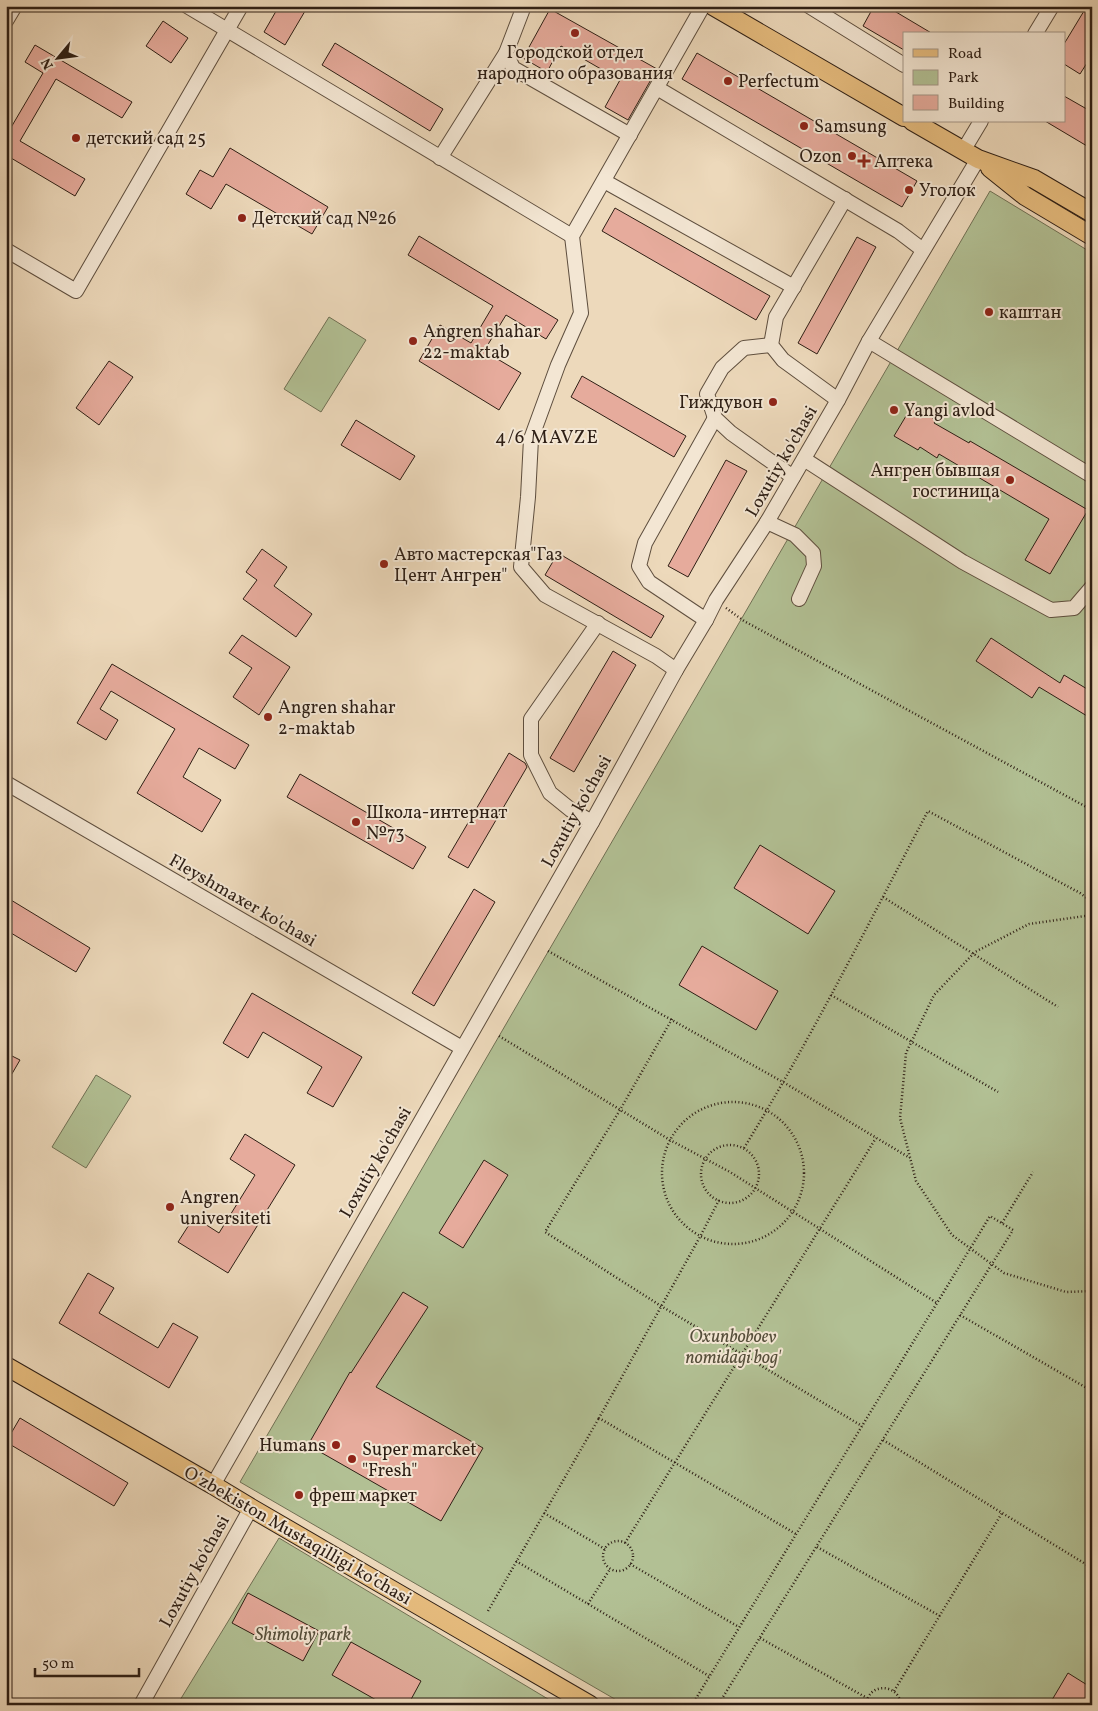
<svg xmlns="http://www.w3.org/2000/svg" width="1098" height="1711" viewBox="0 0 1098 1711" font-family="Vollkorn,serif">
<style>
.green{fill:#b2c094;stroke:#707054}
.building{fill:#e6ab9c;stroke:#2e1f15}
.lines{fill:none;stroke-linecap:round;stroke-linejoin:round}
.minor-casing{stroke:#5e4e3e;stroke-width:16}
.major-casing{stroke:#2e1f15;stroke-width:20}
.path{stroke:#2e1f15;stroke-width:2.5;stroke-dasharray:1 2.5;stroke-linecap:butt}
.minor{stroke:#f3e6d3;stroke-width:14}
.major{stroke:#e6bc7e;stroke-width:18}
.poi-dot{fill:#8f2418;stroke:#f3e6d3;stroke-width:2}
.labels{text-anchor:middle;stroke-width:4;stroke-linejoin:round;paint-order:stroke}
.poi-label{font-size:18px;fill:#2e1f15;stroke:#f3e6d3;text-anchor:start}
.street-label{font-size:18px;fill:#2e1f15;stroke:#f3e6d3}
.park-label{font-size:18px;font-style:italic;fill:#564f3b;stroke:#f3e6d3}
.neighbourhood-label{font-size:19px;letter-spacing:1px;fill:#2e1f15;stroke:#f3e6d3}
</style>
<rect width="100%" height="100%" fill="#edd9bb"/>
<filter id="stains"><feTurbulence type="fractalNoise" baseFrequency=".004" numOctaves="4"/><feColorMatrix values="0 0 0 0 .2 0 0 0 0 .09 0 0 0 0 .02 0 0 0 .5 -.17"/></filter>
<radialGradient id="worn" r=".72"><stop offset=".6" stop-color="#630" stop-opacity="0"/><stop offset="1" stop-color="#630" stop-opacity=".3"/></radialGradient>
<g class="green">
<polygon points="990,191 1092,253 1092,1705 625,1705 240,1482"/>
<polygon points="329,317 366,340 321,412 284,389"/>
<polygon points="96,1075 131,1096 86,1168 52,1147"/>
<polygon points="279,1538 558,1705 177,1705"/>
</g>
<g class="building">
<polygon points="279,6 308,6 285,45 264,32"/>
<polygon points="874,6 886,6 933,34 904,34 904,50 863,26"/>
<polygon points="1087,6 1092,6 1092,55 1080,74 1064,64 1064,44"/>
<polygon points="550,9 657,69 628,120 605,107 620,80 561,46 547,72 523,58"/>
<polygon points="163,21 188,38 171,63 146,46"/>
<polygon points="335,43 443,109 430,131 322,65"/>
<polygon points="35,45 132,102 122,118 56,79 20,141 85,179 75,196 6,155 6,136 43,73 25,62"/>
<polygon points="697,53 917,181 902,207 682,79"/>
<polygon points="1064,96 1092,112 1092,149 1045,121 1064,121"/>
<polygon points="230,148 328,207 312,234 226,184 211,209 186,194 200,170 213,177"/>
<polygon points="615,208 770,296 756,320 602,231"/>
<polygon points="419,236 558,320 546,339 506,315 484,351 521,373 499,410 419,361 440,325 471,343 493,306 408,255"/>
<polygon points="857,237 876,247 817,354 798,343"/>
<polygon points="109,361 133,377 99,425 76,408"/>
<polygon points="582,376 686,436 674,457 571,397"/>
<polygon points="912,406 936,420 934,423 969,443 970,441 1088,510 1050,574 1025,560 1049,519 939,454 937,458 920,447 918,450 894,436"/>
<polygon points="356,420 415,456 400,480 341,445"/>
<polygon points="726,460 747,471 688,577 668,566"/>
<polygon points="262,549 287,567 274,586 312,614 296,637 243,599 257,580 246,572"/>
<polygon points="558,553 664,616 651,638 545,575"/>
<polygon points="242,635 290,667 259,715 233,697 252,668 229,653"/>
<polygon points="991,638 1060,683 1064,675 1092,692 1092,719 1039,687 1032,698 976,661"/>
<polygon points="613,651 636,665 574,772 550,758"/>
<polygon points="112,664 249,745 235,769 199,748 183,777 221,800 202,832 137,793 175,729 111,691 100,709 118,720 106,740 77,723"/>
<polygon points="509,753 525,763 527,767 468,868 448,857"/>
<polygon points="300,774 426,847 413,869 287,797"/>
<polygon points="760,845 835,891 808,934 734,888"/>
<polygon points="474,889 495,902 434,1006 412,993"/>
<polygon points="6,897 90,948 76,972 6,930"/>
<polygon points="702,946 778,991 756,1030 679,985"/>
<polygon points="252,993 362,1057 333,1107 307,1093 322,1067 263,1032 248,1058 223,1043"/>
<polygon points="6,1053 20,1060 6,1084"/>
<polygon points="245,1134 295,1165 228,1273 178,1242 194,1217 219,1233 255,1175 230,1159"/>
<polygon points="484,1160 508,1175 463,1248 439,1233"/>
<polygon points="88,1273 114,1288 99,1313 158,1348 173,1323 198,1337 169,1388 59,1323"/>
<polygon points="403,1292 428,1307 376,1387 483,1448 441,1521 308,1445 350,1372 351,1373"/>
<polygon points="20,1418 128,1483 114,1506 6,1442"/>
<polygon points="248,1593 319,1631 303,1661 232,1623"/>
<polygon points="351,1642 421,1681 408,1705 385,1705 332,1675"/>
<polygon points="1068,1673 1092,1688 1092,1705 1049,1705"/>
</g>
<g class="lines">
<defs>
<g id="minor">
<polyline points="187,6 572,236"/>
<polyline points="524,6 506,53 513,68 630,135"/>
<polyline points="809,6 904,65"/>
<polyline points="6,21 15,6"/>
<polyline points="1035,34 1052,6"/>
<polyline points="657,88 898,231 923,250"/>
<polyline points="963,151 981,121"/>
<polyline points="440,158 506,53"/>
<polyline points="604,181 794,287"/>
<polyline points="6,250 76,291 241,6"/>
<polyline points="869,341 1092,476"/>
<polyline points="771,345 744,348 722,368 707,394 715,418 731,433 793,477"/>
<polyline points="838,400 783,360 771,345 776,317 845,199"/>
<polyline points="804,459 963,562 1051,610 1074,608 1092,587"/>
<polyline points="767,522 795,535 813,553 814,566 799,599"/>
<polyline points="706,620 649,582 639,566 645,543 715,418"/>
<polyline points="676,670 656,656 545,595 521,567 528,497 531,439 558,365 581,313 572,236 703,6"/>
<polyline points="6,783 462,1048"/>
<polyline points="592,822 571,810 550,793 531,755 531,719 598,623"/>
<polyline points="213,1485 592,822 676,670 706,620 716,600 767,522 838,400 869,341 978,159"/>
<polyline points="141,1705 251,1508"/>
</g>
<g id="major">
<polyline points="713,6 904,117"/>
<polyline points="912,121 978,159 1034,179 1092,213"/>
<polyline points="990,168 1025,196 1092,236"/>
<polyline points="6,1366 213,1485 251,1508 590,1705"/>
</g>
</defs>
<use href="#minor" class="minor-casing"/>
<use href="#major" class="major-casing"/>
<g class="path">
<polyline points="726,608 744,621 1092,810"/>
<polyline points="883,897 1058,1007"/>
<polyline points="1092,915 1029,924 975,952 934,995 906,1053 900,1118 916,1181 952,1235 1004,1273 1066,1292 1092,1291"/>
<polyline points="548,951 783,1082 910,1158"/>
<polyline points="831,995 998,1092"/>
<polyline points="672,1019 620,1110 545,1232 661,1306 862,1426"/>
<polyline points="499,1036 670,1140 730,1172 937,1303"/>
<circle cx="733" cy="1173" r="71"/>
<circle cx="730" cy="1174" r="29"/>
<path d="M744,1148C811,1039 868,924 928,811L1080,893L1092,902"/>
<polyline points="719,1200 701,1235 599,1418 796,1534"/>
<polyline points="1002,1223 1033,1172"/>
<polyline points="960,1315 1092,1391"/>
<polyline points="883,1440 1092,1568"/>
<polyline points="544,1513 605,1549"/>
<circle cx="618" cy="1556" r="15"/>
<polyline points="625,1543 876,1138"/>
<polyline points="817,1547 940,1616"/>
<polyline points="516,1561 709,1676"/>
<polyline points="630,1564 739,1627"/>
<polyline points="588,1604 610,1569"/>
<polyline points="488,1611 599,1418"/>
<polyline points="760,1638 867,1698"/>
<polyline points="894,1691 1002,1513"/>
<polyline points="692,1705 990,1216 1013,1230 718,1705"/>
<path d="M866,1705C868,1682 899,1683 901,1705"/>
</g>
<use href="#minor" class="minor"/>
<use href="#major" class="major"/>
</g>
<g class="poi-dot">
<circle cx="575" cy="33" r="5"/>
<circle cx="728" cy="81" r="5"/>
<circle cx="804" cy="126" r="5"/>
<circle cx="76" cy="138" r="5"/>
<circle cx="852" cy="156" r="5"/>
<path d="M861.5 153.5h5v5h5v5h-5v5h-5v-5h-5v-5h5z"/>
<circle cx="909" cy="190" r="5"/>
<circle cx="242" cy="218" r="5"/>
<circle cx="989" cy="312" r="5"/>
<circle cx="413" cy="341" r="5"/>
<circle cx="773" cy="402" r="5"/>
<circle cx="894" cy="410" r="5"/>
<circle cx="1010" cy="480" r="5"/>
<circle cx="384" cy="564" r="5"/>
<circle cx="268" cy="717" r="5"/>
<circle cx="356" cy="822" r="5"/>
<circle cx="170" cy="1207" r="5"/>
<circle cx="336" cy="1445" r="5"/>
<circle cx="352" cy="1459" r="5"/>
<circle cx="299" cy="1495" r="5"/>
</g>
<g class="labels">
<g class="poi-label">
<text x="575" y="58" text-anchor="middle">Городской отдел<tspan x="575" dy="21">народного образования</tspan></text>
<text x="738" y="87">Perfectum</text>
<text x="814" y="132">Samsung</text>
<text x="86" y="144">детский сад 25</text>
<text x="842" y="162" text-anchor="end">Ozon</text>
<text x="874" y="167">Аптека</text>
<text x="919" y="196">Уголок</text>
<text x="252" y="224">Детский сад №26</text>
<text x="999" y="318">каштан</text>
<text x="423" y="337">Angren shahar<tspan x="423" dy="21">22-maktab</tspan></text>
<text x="763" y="408" text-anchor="end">Гиждувон</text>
<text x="904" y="416">Yangi avlod</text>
<text x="1000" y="476" text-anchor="end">Ангрен бывшая<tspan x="1000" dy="21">гостиница</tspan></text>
<text x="394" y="560">Авто мастерская"Газ<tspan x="394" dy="21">Цент Ангрен"</tspan></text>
<text x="278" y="713">Angren shahar<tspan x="278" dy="21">2-maktab</tspan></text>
<text x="366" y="818">Школа-интернат<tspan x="366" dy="21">№73</tspan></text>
<text x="180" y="1203">Angren<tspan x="180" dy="21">universiteti</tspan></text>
<text x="326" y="1451" text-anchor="end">Humans</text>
<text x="362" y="1455">Super marcket<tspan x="362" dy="21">"Fresh"</tspan></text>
<text x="309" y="1501">фреш маркет</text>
</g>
<g class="street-label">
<text transform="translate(781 461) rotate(-60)" y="6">Loxutiy ko'chasi</text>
<text transform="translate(576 811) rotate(-61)" y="6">Loxutiy ko'chasi</text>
<text transform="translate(243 900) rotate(30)" y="6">Fleyshmaxer ko'chasi</text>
<text transform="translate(375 1162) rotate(-60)" y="6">Loxutiy ko'chasi</text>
<text transform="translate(298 1535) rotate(30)" y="6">O‘zbekiston Mustaqilligi ko‘chasi</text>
<text transform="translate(194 1571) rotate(-61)" y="6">Loxutiy ko'chasi</text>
</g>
<g class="park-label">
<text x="733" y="1342">Oxunboboev<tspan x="733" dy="21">nomidagi bog'</tspan></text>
<text x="303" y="1640">Shimoliy park</text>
</g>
<g class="neighbourhood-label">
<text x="547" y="443">4/6 MAVZE</text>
</g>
</g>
<rect width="1098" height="1711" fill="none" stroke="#edd9bb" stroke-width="25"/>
<rect x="8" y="8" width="1083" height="1696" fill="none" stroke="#2e1f15" stroke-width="2.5"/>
<rect x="12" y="12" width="1073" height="1686" fill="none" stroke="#2e1f15"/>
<rect x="903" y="32" width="162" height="90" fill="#f3e6d3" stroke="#a49687"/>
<rect x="913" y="49" width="25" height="8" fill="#e6bc7e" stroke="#a49687"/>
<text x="948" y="58" font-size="15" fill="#2e1f15">Road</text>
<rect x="913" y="70" width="25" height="15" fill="#b2c094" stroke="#a49687"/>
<text x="948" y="82" font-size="15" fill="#2e1f15">Park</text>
<rect x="913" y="95" width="25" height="15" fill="#e6ab9c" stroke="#a49687"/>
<text x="948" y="108" font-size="15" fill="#2e1f15">Building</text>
<g transform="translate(58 58) rotate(241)" stroke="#f3e6d3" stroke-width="4" paint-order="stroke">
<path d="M0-4L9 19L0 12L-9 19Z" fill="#2e1f15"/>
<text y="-8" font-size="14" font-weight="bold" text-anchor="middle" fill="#2e1f15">N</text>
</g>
<path d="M35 1668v8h104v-8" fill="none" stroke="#2e1f15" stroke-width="2.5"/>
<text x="42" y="1668" font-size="15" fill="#2e1f15" stroke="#f3e6d3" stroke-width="4" paint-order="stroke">50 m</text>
<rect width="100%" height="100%" filter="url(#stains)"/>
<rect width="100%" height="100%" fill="url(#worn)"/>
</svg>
